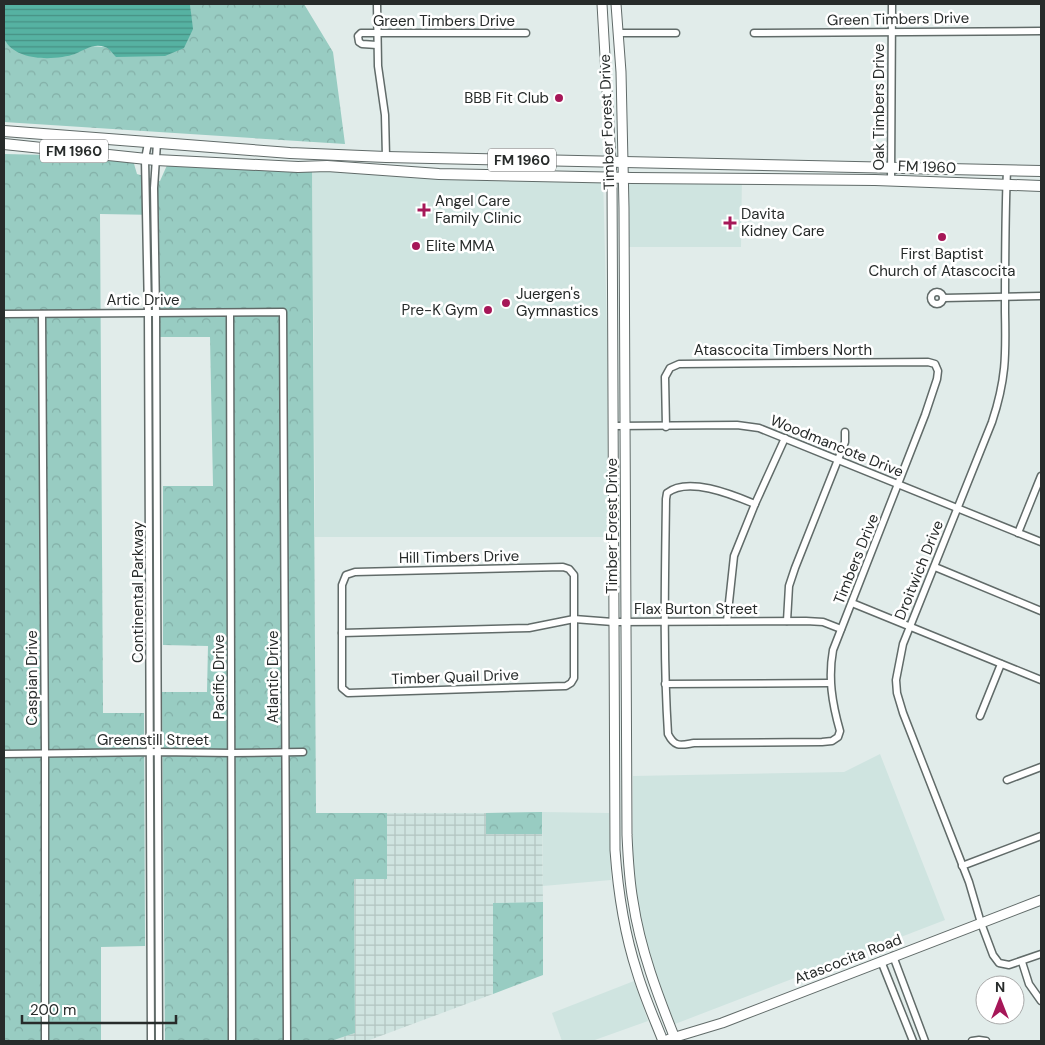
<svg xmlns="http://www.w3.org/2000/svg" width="1045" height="1045" viewBox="0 0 1045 1045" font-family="'DM Sans',sans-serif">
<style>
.built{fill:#cfe4e0}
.industrial{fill:url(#industrial-grid)}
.forest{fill:url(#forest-crowns)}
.water{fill:url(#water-rules)}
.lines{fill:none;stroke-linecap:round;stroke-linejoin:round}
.street-casing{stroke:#616b69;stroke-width:9}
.secondary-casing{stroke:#616b69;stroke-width:11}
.primary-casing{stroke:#616b69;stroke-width:12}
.street{stroke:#fff;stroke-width:6}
.secondary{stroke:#fff;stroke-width:9}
.primary{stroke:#fff;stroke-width:10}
.poi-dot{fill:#a61758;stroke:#fff;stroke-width:2}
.labels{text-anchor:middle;stroke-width:5;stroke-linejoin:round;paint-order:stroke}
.shield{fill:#fff;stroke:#686b6a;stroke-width:1}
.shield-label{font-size:14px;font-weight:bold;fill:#272b2a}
.street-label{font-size:15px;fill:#272b2a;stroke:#fff}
.poi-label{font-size:15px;fill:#272b2a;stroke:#fff;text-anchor:start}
</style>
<defs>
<pattern id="industrial-grid" width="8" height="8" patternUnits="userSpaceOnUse" patternTransform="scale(1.25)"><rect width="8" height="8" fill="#cfe4e0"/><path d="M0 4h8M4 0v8" fill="none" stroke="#b2c4c0"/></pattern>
<pattern id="forest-crowns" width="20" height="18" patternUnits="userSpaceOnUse" patternTransform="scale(1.25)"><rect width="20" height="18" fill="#98ccc2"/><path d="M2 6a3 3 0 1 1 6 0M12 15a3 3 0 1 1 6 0" fill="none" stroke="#83afa7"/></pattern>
<pattern id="water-rules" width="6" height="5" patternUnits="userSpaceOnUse" patternTransform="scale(1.25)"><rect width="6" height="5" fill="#56b2a2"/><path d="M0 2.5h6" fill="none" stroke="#479184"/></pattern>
</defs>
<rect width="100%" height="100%" fill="#e1ecea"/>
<g class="built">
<polygon points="312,167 603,176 607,332 608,537 315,537"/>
<polygon points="629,175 742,175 741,247 629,247"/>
<polygon points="880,754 945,920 675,1024 654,970 644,932 637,899 633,868 633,776 844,772"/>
<polygon points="542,812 609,813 611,880 543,886"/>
<polygon points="634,981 648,1021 592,1041 562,1041 552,1013"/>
</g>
<polygon class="industrial" points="387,813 486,813 486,834 542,834 543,902 493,903 493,994 367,1041 331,1041 355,1033 354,879 387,878"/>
<g class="forest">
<polygon points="190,4 304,4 333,52 345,144 4,122 4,36 7,43 75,54 90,46 105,47 192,29"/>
<polygon points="4,154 132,157 137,174 160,181 168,163 312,167 316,813 387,813 387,879 354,879 355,1033 331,1041 165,1041 162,692 207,692 208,646 163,645 163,486 213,486 210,337 160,337 159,215 100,214 103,713 144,713 145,946 101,947 101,1041 4,1041"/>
<polygon points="542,812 542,834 486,834 486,813"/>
<polygon points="543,902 543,975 493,994 493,903"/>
</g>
<path class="water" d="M4,4H190L193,29L184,48L165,56L116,57C113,54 109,48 105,47C93,43 85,50 75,54C57,60 19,62 6,42C0,33 4,15 4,4Z"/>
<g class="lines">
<defs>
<g id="street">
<polyline points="377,4 378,66 385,115 386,157"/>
<polyline points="618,33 676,33"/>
<polyline points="754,33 1041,31"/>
<polyline points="377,45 362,44 359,42 358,36 361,33 526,33"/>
<polyline points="148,143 145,159 148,313 151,1041"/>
<polyline points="157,143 154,188 156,313 159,1041"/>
<path d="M1007,170C1005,218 1005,265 1005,312C1006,356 1006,380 992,422L903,644L896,680L897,693L903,713L969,882L981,923L993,955L999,963L1009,965L1041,954"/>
<polyline points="891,181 892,4"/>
<circle cx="937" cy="298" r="6"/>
<polyline points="943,298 1041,296"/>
<polyline points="230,313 232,1041"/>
<polyline points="4,314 283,312 287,1041"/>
<polyline points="42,314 45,753 45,1041"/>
<polyline points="613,426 737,425 759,428 1041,542"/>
<path d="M666,427L665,377L670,368L679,364L928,362L935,364L938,371L937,379L925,415L833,650C828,678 832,703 840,731L838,737L832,741L822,742L694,743C681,745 675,748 668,734C663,655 665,577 666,499L667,493C688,476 733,495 755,504"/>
<polyline points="1018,533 1041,476"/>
<polygon points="563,567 569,569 574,575 574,678 571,683 566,686 348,693 342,688 342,585 346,575 355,572"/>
<polyline points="935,567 1041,611"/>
<polyline points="852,603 1041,680"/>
<polyline points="727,621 734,556 755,504 785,438"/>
<polyline points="787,621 789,586 795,568 845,442 845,432"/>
<polyline points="342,633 529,628 574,619 613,622 806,621 823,622 841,629"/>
<polyline points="665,684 830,683"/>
<polyline points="980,716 1001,664"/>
<polyline points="4,754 158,752 232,753 303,752"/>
<polyline points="1007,780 1041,767"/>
<polyline points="962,866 1041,836"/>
<polyline points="893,956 925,1041"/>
<polyline points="881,961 913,1041"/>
<polyline points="1022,962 1029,984 1041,1001"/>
<polyline points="972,1041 979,1040 986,1041"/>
</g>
<g id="secondary">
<path d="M602,4L612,178L615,850C618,892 624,932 637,972C644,996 654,1018 663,1041"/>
<path d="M616,4L621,72L624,208L627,835C628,857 629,879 633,901C640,949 658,996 676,1041"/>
<polyline points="669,1039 722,1023 1041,900"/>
</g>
<g id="primary">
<polyline points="4,131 290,153 386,157 1041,171"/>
<polyline points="4,144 156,160 298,167 327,166 439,174 632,178 875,180 1041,186"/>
</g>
</defs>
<use href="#street" class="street-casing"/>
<use href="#secondary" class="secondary-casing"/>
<use href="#primary" class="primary-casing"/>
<use href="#street" class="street"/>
<use href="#secondary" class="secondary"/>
<use href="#primary" class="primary"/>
</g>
<g class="poi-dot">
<circle cx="559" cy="98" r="5"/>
<path d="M421.5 202.5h5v5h5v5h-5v5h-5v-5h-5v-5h5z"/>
<path d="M727.5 215.5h5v5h5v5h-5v5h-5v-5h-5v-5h5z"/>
<circle cx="942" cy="237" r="5"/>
<circle cx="416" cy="246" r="5"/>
<circle cx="506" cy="303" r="5"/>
<circle cx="488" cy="310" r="5"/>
</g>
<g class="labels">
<g class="shield">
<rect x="40" y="139.5" width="68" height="23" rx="4"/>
<rect x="488" y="148.5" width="68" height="23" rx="4"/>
</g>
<g class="shield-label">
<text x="74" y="156">FM 1960</text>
<text x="522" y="165">FM 1960</text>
</g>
<g class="street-label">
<text transform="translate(898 19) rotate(-1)" y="5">Green Timbers Drive</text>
<text x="444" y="26">Green Timbers Drive</text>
<text transform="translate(879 107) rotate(-90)" y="5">Oak Timbers Drive</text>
<text transform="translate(607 122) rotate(-92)" y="5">Timber Forest Drive</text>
<text transform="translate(927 167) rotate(2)" y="5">FM 1960</text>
<text x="143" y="305">Artic Drive</text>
<text x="783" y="355">Atascocita Timbers North</text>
<text transform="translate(837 446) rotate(22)" y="5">Woodmancote Drive</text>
<text transform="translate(612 526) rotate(-90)" y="5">Timber Forest Drive</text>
<text transform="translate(459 557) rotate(-1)" y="5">Hill Timbers Drive</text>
<text transform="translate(856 559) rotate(-68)" y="5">Timbers Drive</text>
<text transform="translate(919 570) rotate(-68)" y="5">Droitwich Drive</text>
<text transform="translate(138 592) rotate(-90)" y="5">Continental Parkway</text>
<text x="696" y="614">Flax Burton Street</text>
<text transform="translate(219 677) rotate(-90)" y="5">Pacific Drive</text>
<text transform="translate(273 677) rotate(-90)" y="5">Atlantic Drive</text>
<text transform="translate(455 677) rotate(-2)" y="5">Timber Quail Drive</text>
<text transform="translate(32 678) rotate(-90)" y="5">Caspian Drive</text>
<text x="153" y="745">Greenstill Street</text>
<text transform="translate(848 959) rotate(-21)" y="5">Atascocita Road</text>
</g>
<g class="poi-label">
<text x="549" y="103" text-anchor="end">BBB Fit Club</text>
<text x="435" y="206">Angel Care<tspan x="435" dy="17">Family Clinic</tspan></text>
<text x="741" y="219">Davita<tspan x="741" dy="17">Kidney Care</tspan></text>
<text x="426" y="251">Elite MMA</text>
<text x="942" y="259" text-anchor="middle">First Baptist<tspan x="942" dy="17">Church of Atascocita</tspan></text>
<text x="516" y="299">Juergen's<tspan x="516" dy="17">Gymnastics</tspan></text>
<text x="478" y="315" text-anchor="end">Pre-K Gym</text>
</g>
</g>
<rect width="1045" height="1045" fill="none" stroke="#272b2a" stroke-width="10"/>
<g transform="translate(1000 1000)"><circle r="24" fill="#ffffff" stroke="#a9aaaa"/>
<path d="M0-4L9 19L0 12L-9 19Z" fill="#a61758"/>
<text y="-8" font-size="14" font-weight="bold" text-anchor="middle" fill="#272b2a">N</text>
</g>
<path d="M22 1015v8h154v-8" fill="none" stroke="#272b2a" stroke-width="2.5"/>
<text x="30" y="1015" font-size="15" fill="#272b2a" stroke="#ffffff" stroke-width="4" paint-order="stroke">200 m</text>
</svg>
